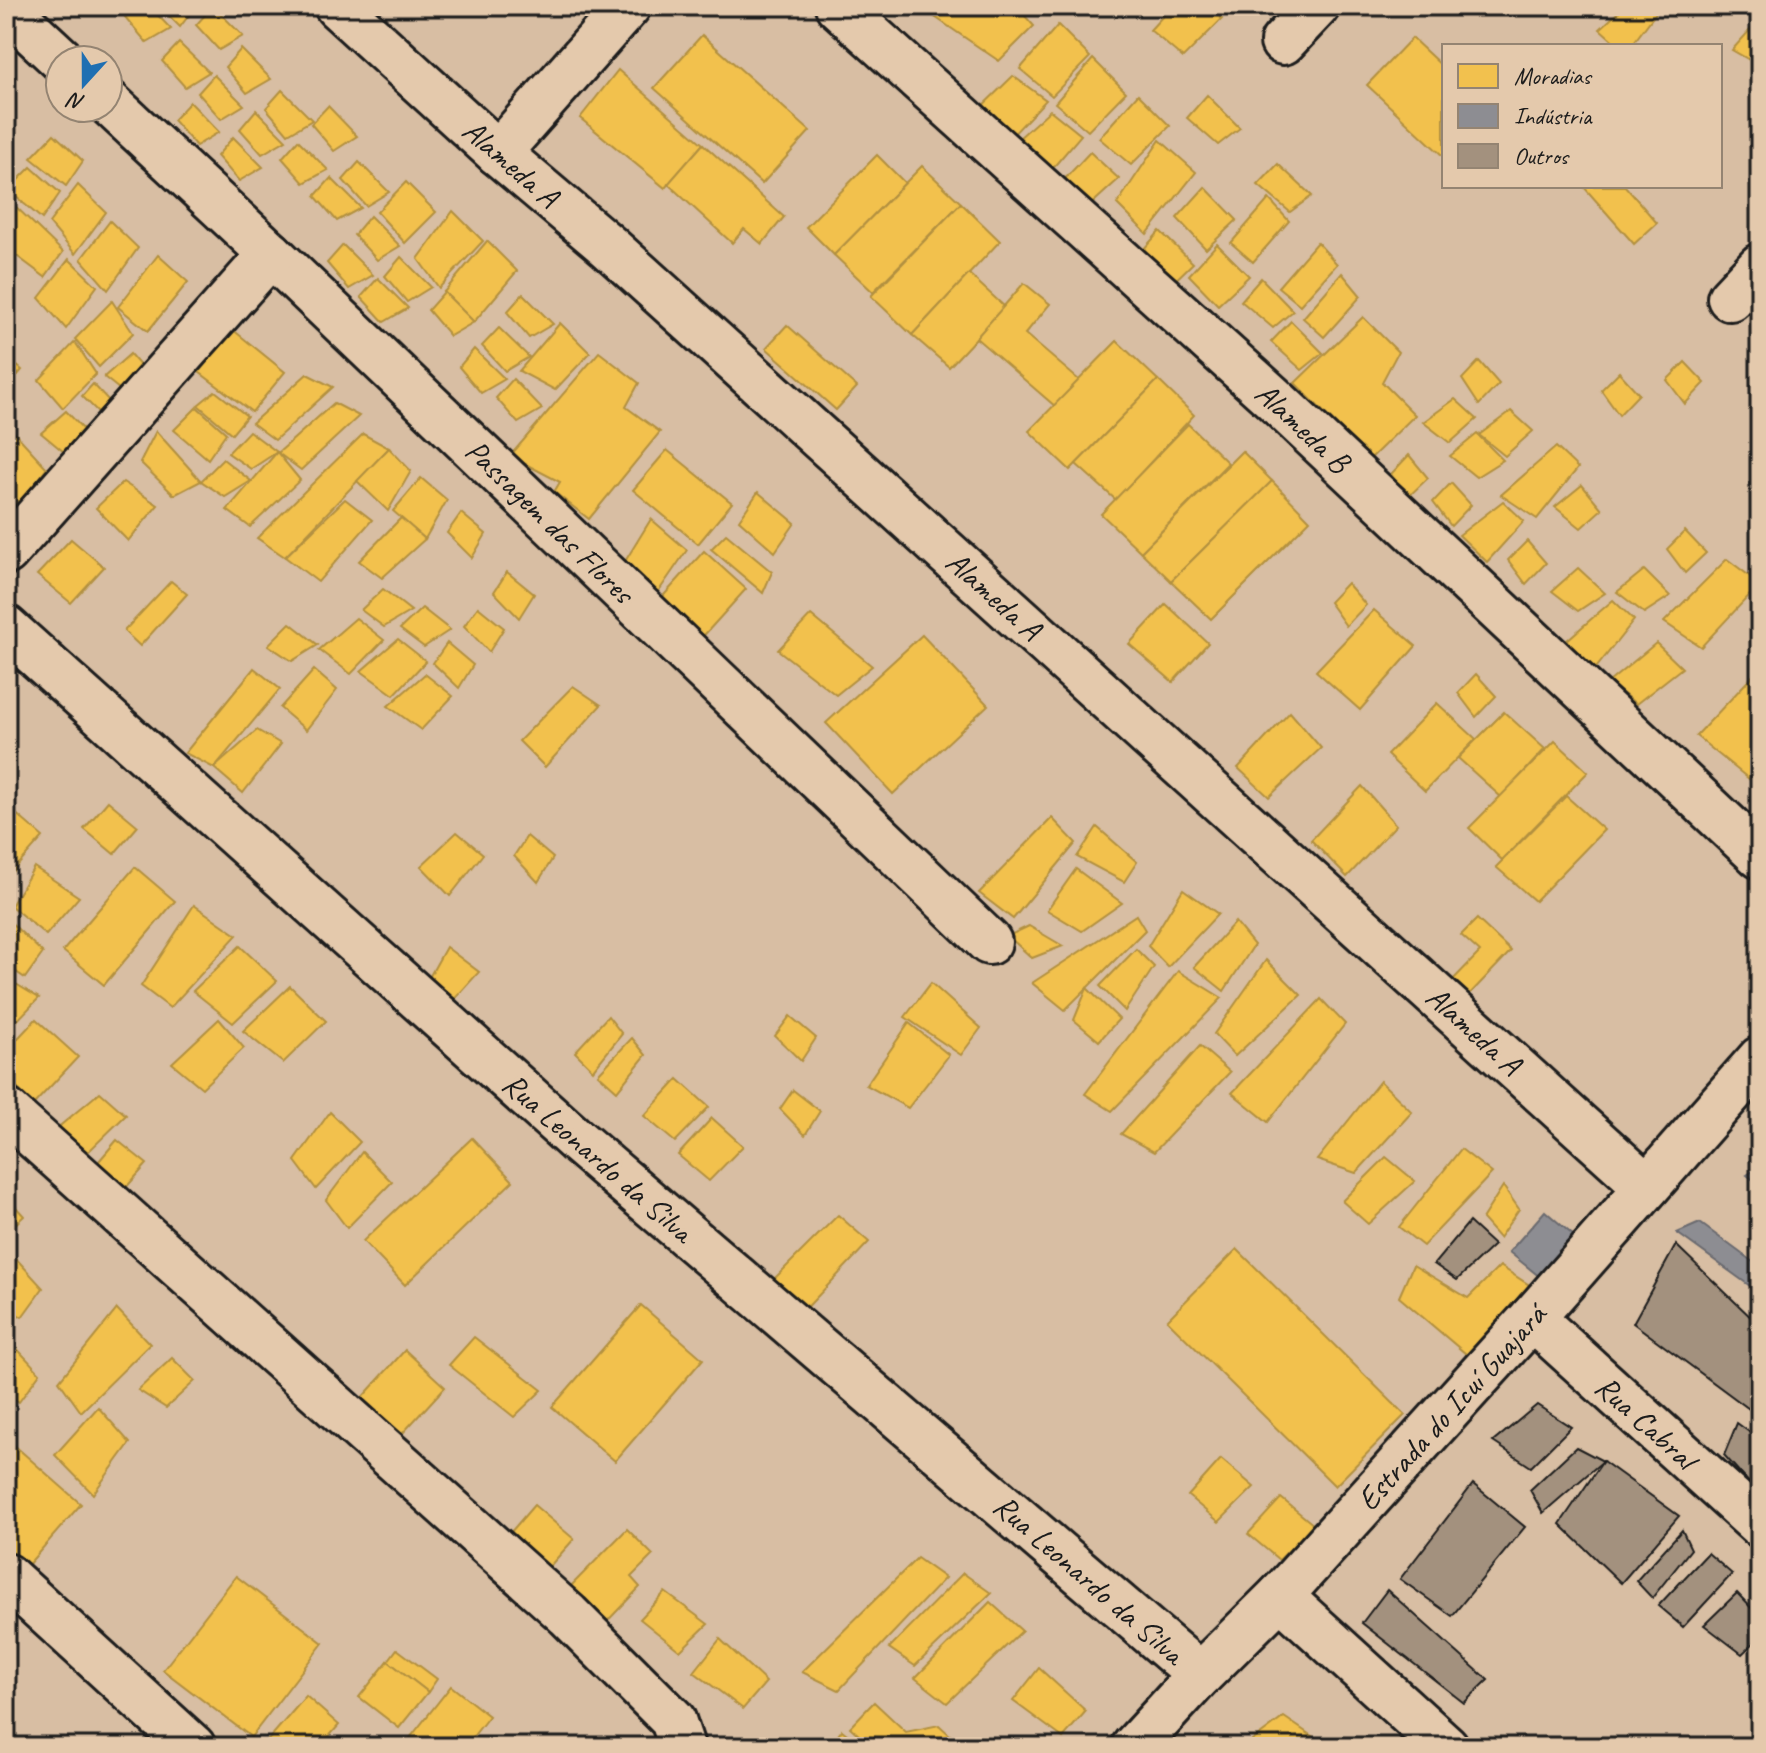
<svg xmlns="http://www.w3.org/2000/svg" width="1766" height="1753" viewBox="0 0 1766 1753" font-family="Caveat,sans-serif">
<style>
.homes{fill:#f2c14e;stroke:#b2903f;stroke-width:2}
.industry{fill:#8d8d92;stroke:#6b6b6f;stroke-width:2}
.building{fill:#a3917e;stroke:#1c1c1c;stroke-width:2}
.lines{fill:none;stroke-linecap:round;stroke-linejoin:round}
.minor-casing{stroke:#1c1c1c;stroke-width:50}
.minor{stroke:#e4c9ac;stroke-width:44}
.labels{text-anchor:middle;stroke-width:8;stroke-linejoin:round;paint-order:stroke}
.street-label{font-size:32px;fill:#1c1c1c;stroke:#e4c9ac}
</style>
<rect width="100%" height="100%" fill="#d8bea3"/>
<filter id="ink" filterUnits="userSpaceOnUse"><feTurbulence type="fractalNoise" baseFrequency=".0125" numOctaves="2"/><feDisplacementMap in="SourceGraphic" scale="16" xChannelSelector="R" yChannelSelector="G"/><feConvolveMatrix kernelMatrix="1 2 1 2 8 2 1 2 1" color-interpolation-filters="sRGB"/></filter>
<g filter="url(#ink)">
<g class="homes">
<polygon points="135,6 149,6 171,29 147,43 125,17"/>
<polygon points="159,6 181,6 189,15 180,27"/>
<polygon points="213,6 243,36 219,50 196,25"/>
<polygon points="934,6 1016,6 1034,26 999,61 929,13"/>
<polygon points="1172,6 1209,6 1222,19 1183,58 1150,30"/>
<polygon points="1234,6 1254,6 1246,16"/>
<polygon points="1625,6 1661,6 1631,46 1619,46 1600,29"/>
<polygon points="1760,19 1760,66 1732,50"/>
<polygon points="1058,25 1090,57 1052,96 1020,69"/>
<polygon points="702,35 810,131 762,184 654,88"/>
<polygon points="1412,38 1444,68 1444,157 1367,85"/>
<polygon points="179,43 209,72 185,87 162,61"/>
<polygon points="241,49 271,79 247,93 225,67"/>
<polygon points="1093,59 1126,92 1088,131 1055,103"/>
<polygon points="618,70 703,144 665,188 580,118"/>
<polygon points="214,75 244,105 221,119 198,93"/>
<polygon points="1013,76 1046,100 1009,139 975,113"/>
<polygon points="282,90 312,120 288,134 266,108"/>
<polygon points="1138,94 1170,126 1131,165 1099,138"/>
<polygon points="1207,95 1240,128 1218,145 1187,118"/>
<polygon points="190,102 219,132 196,146 173,120"/>
<polygon points="328,106 357,136 334,151 311,124"/>
<polygon points="256,110 286,140 262,154 240,129"/>
<polygon points="1050,110 1081,135 1051,170 1018,139"/>
<polygon points="54,134 83,161 66,186 31,158"/>
<polygon points="233,137 263,167 239,181 217,156"/>
<polygon points="298,140 328,170 304,183 282,158"/>
<polygon points="1160,140 1196,172 1147,234 1117,204"/>
<polygon points="703,144 784,217 762,244 744,229 732,243 668,184"/>
<polygon points="1090,152 1119,179 1085,210 1060,184"/>
<polygon points="877,155 905,183 834,255 806,227"/>
<polygon points="359,162 389,192 366,206 343,180"/>
<polygon points="1278,164 1312,196 1290,212 1258,185"/>
<polygon points="922,166 961,203 873,292 834,255"/>
<polygon points="31,167 60,193 42,219 8,190"/>
<polygon points="331,178 361,208 337,221 315,196"/>
<polygon points="406,182 436,212 405,243 377,212"/>
<polygon points="78,185 106,212 75,254 49,223"/>
<polygon points="1583,186 1625,186 1657,223 1634,244"/>
<polygon points="1205,187 1237,220 1206,249 1177,218"/>
<polygon points="1269,199 1289,221 1253,262 1231,243"/>
<polygon points="11,202 63,252 45,277 6,248 6,208"/>
<polygon points="961,203 1000,241 912,335 871,296"/>
<polygon points="453,211 483,241 439,288 418,259"/>
<polygon points="370,216 400,246 377,260 354,235"/>
<polygon points="110,221 138,248 108,290 81,259"/>
<polygon points="1160,231 1193,263 1162,293 1132,262"/>
<polygon points="487,241 517,271 474,322 444,292"/>
<polygon points="1317,242 1337,264 1300,305 1278,287"/>
<polygon points="1217,244 1249,276 1218,305 1189,275"/>
<polygon points="343,245 373,275 349,289 327,263"/>
<polygon points="158,255 188,282 148,331 118,307"/>
<polygon points="401,257 431,287 407,302 385,276"/>
<polygon points="69,259 97,286 66,329 39,298"/>
<polygon points="1342,273 1361,296 1324,337 1303,318"/>
<polygon points="969,274 1005,307 949,367 912,335"/>
<polygon points="378,278 408,308 384,322 361,297"/>
<polygon points="1261,278 1293,311 1273,328 1241,301"/>
<polygon points="1024,283 1050,304 1025,334 1079,380 1056,407 976,338"/>
<polygon points="444,292 474,322 450,336 428,310"/>
<polygon points="523,294 553,324 529,338 507,312"/>
<polygon points="112,301 133,333 99,367 75,339"/>
<polygon points="1363,317 1398,352 1382,382 1415,415 1370,459 1295,383"/>
<polygon points="1291,321 1323,353 1302,370 1271,342"/>
<polygon points="560,323 590,353 555,390 519,371"/>
<polygon points="787,325 857,387 836,410 766,348"/>
<polygon points="499,328 529,357 505,371 482,346"/>
<polygon points="232,329 285,372 252,412 199,372"/>
<polygon points="1117,341 1158,380 1070,470 1029,431"/>
<polygon points="75,342 96,374 63,408 39,380"/>
<polygon points="474,349 505,379 481,393 459,367"/>
<polygon points="599,352 639,383 626,407 660,432 589,519 554,492 560,482 510,456"/>
<polygon points="130,354 149,376 134,401 104,377"/>
<polygon points="6,356 22,370 6,389"/>
<polygon points="1479,361 1499,384 1479,405 1462,379"/>
<polygon points="1685,362 1705,383 1685,404 1667,380"/>
<polygon points="1619,372 1639,394 1619,415 1601,390"/>
<polygon points="307,374 333,387 275,440 252,423"/>
<polygon points="513,379 542,409 518,423 496,398"/>
<polygon points="1158,380 1194,415 1116,500 1076,464"/>
<polygon points="93,384 113,405 103,417 82,396"/>
<polygon points="215,391 247,416 232,434 198,405"/>
<polygon points="1455,399 1477,419 1450,443 1423,422"/>
<polygon points="334,403 359,416 301,470 278,453"/>
<polygon points="197,407 226,433 208,459 174,430"/>
<polygon points="66,411 86,432 70,457 41,433"/>
<polygon points="1511,411 1533,431 1505,456 1479,435"/>
<polygon points="1188,424 1228,463 1141,552 1101,514"/>
<polygon points="156,431 201,481 174,495 140,462"/>
<polygon points="249,431 277,452 251,469 228,453"/>
<polygon points="14,432 47,468 9,518 6,515 6,441"/>
<polygon points="363,434 389,448 285,557 257,538"/>
<polygon points="1477,434 1503,460 1476,477 1450,456"/>
<polygon points="1556,447 1578,468 1537,519 1501,495"/>
<polygon points="389,448 411,471 388,511 357,481"/>
<polygon points="667,450 732,503 698,544 633,490"/>
<polygon points="1242,451 1272,481 1171,581 1141,552"/>
<polygon points="277,452 300,480 250,527 227,510"/>
<polygon points="1409,455 1428,478 1407,498 1391,474"/>
<polygon points="223,459 251,481 225,497 201,481"/>
<polygon points="421,478 447,500 425,539 393,511"/>
<polygon points="1272,481 1310,520 1211,619 1171,581"/>
<polygon points="123,482 158,505 128,541 96,508"/>
<polygon points="1451,483 1471,505 1451,526 1433,502"/>
<polygon points="1582,485 1602,509 1581,528 1555,507"/>
<polygon points="758,492 795,523 775,552 739,520"/>
<polygon points="345,499 372,520 318,582 285,557"/>
<polygon points="1503,501 1524,521 1487,562 1459,535"/>
<polygon points="461,513 486,534 472,558 447,533"/>
<polygon points="401,518 425,539 382,578 359,561"/>
<polygon points="651,519 687,550 656,595 624,563"/>
<polygon points="1685,531 1706,553 1685,573 1667,549"/>
<polygon points="726,534 772,572 763,593 711,549"/>
<polygon points="71,539 104,567 71,603 37,575"/>
<polygon points="1527,541 1546,563 1526,584 1508,560"/>
<polygon points="704,551 746,589 697,643 655,605"/>
<polygon points="1727,559 1760,584 1701,647 1664,622"/>
<polygon points="1578,568 1605,593 1578,611 1552,591"/>
<polygon points="1644,570 1670,596 1644,613 1617,592"/>
<polygon points="507,572 534,594 519,618 494,592"/>
<polygon points="171,581 187,594 140,646 124,631"/>
<polygon points="1347,583 1366,605 1346,626 1329,602"/>
<polygon points="383,589 411,611 384,627 361,610"/>
<polygon points="1613,600 1634,620 1593,672 1558,648"/>
<polygon points="1166,604 1208,643 1173,682 1129,644"/>
<polygon points="478,607 504,628 489,652 464,626"/>
<polygon points="422,608 450,630 424,647 400,629"/>
<polygon points="1374,610 1416,646 1360,710 1316,671"/>
<polygon points="811,615 872,666 836,695 778,650"/>
<polygon points="356,618 384,640 351,674 319,650"/>
<polygon points="290,623 318,645 292,661 268,645"/>
<polygon points="922,635 988,705 893,794 826,723"/>
<polygon points="398,639 426,661 394,695 361,671"/>
<polygon points="447,643 473,665 459,688 433,663"/>
<polygon points="1656,643 1682,668 1636,704 1609,682"/>
<polygon points="254,668 280,689 214,768 185,753"/>
<polygon points="1760,668 1760,788 1696,736"/>
<polygon points="314,670 337,690 306,730 280,708"/>
<polygon points="425,674 453,696 421,730 388,706"/>
<polygon points="1476,674 1496,696 1476,717 1458,693"/>
<polygon points="573,686 601,705 545,767 519,741"/>
<polygon points="1437,703 1476,739 1425,791 1387,755"/>
<polygon points="1290,712 1321,748 1269,797 1238,768"/>
<polygon points="1504,712 1545,749 1501,797 1458,758"/>
<polygon points="257,730 281,744 243,793 214,768"/>
<polygon points="1555,741 1588,772 1502,860 1469,828"/>
<polygon points="1362,786 1396,825 1347,877 1311,840"/>
<polygon points="1566,796 1604,830 1535,901 1496,867"/>
<polygon points="108,801 138,826 114,854 84,829"/>
<polygon points="6,805 43,837 11,873 6,869"/>
<polygon points="1052,818 1076,843 1013,919 979,893"/>
<polygon points="1097,827 1137,862 1124,882 1077,857"/>
<polygon points="457,832 483,854 450,896 421,866"/>
<polygon points="527,836 553,858 538,882 514,856"/>
<polygon points="34,867 79,897 46,935 11,906"/>
<polygon points="135,867 175,901 104,985 63,951"/>
<polygon points="1076,869 1122,903 1082,931 1047,910"/>
<polygon points="1183,889 1218,914 1168,967 1148,946"/>
<polygon points="194,905 237,935 170,1008 141,986"/>
<polygon points="1136,915 1145,930 1065,1010 1032,983"/>
<polygon points="6,918 43,953 25,978 6,965"/>
<polygon points="1477,919 1511,951 1463,1001 1447,986 1480,952 1461,935"/>
<polygon points="1235,922 1254,945 1224,991 1194,967"/>
<polygon points="1029,926 1063,946 1032,958 1008,936"/>
<polygon points="240,946 277,981 233,1023 193,991"/>
<polygon points="446,947 479,972 451,1003 426,983"/>
<polygon points="1136,949 1154,967 1125,1011 1100,986"/>
<polygon points="1266,960 1301,995 1235,1056 1214,1034"/>
<polygon points="1178,971 1222,998 1112,1111 1085,1094"/>
<polygon points="6,978 39,998 6,1032"/>
<polygon points="931,983 981,1028 961,1055 905,1017"/>
<polygon points="290,986 326,1021 283,1063 243,1031"/>
<polygon points="1087,988 1119,1019 1099,1041 1074,1020"/>
<polygon points="1321,999 1345,1024 1268,1122 1232,1093"/>
<polygon points="608,1016 622,1034 593,1070 575,1052"/>
<polygon points="790,1016 816,1038 801,1061 775,1036"/>
<polygon points="36,1019 78,1057 34,1104 6,1078 6,1051"/>
<polygon points="219,1019 244,1048 202,1088 172,1063"/>
<polygon points="909,1023 949,1055 908,1108 866,1085"/>
<polygon points="632,1038 646,1055 617,1091 598,1074"/>
<polygon points="1200,1046 1230,1072 1154,1152 1121,1134"/>
<polygon points="678,1079 709,1107 675,1142 644,1116"/>
<polygon points="1380,1081 1412,1112 1356,1173 1317,1160"/>
<polygon points="793,1090 820,1111 805,1135 780,1109"/>
<polygon points="100,1092 126,1115 85,1155 55,1130"/>
<polygon points="330,1112 360,1142 316,1189 295,1161"/>
<polygon points="712,1118 743,1146 709,1181 678,1155"/>
<polygon points="472,1138 513,1181 405,1285 363,1241"/>
<polygon points="117,1140 147,1164 122,1192 93,1168"/>
<polygon points="1461,1149 1492,1173 1423,1246 1399,1227"/>
<polygon points="362,1152 392,1182 347,1228 326,1200"/>
<polygon points="1386,1157 1415,1181 1368,1224 1342,1201"/>
<polygon points="1503,1186 1519,1209 1499,1238 1482,1219"/>
<polygon points="6,1196 24,1216 6,1233"/>
<polygon points="838,1215 869,1242 797,1318 765,1288"/>
<polygon points="1237,1249 1405,1415 1335,1486 1167,1320"/>
<polygon points="11,1253 43,1288 22,1317 6,1307 6,1262"/>
<polygon points="1413,1265 1468,1298 1500,1266 1537,1290 1472,1359 1399,1297"/>
<polygon points="641,1305 703,1359 615,1461 552,1407"/>
<polygon points="117,1309 150,1344 81,1412 59,1381"/>
<polygon points="474,1337 542,1390 514,1417 449,1365"/>
<polygon points="7,1338 40,1373 19,1402 6,1394"/>
<polygon points="405,1350 445,1387 390,1447 350,1411"/>
<polygon points="172,1358 195,1381 166,1408 138,1390"/>
<polygon points="98,1407 130,1443 93,1494 55,1455"/>
<polygon points="6,1438 81,1504 27,1566 6,1548"/>
<polygon points="1221,1459 1254,1487 1219,1522 1188,1496"/>
<polygon points="1281,1498 1314,1525 1279,1560 1248,1534"/>
<polygon points="534,1505 574,1539 549,1567 510,1533"/>
<polygon points="627,1529 653,1555 631,1577 640,1587 595,1634 559,1598"/>
<polygon points="917,1558 945,1578 839,1690 802,1672"/>
<polygon points="963,1573 991,1593 915,1666 889,1648"/>
<polygon points="236,1576 323,1643 251,1737 163,1670"/>
<polygon points="665,1592 708,1624 680,1651 640,1619"/>
<polygon points="990,1602 1022,1631 947,1703 915,1678"/>
<polygon points="720,1639 766,1682 743,1709 694,1672"/>
<polygon points="397,1649 437,1679 428,1692 388,1661"/>
<polygon points="388,1661 428,1692 399,1728 359,1697"/>
<polygon points="1039,1668 1086,1711 1063,1738 1013,1701"/>
<polygon points="451,1686 489,1716 465,1747 403,1747"/>
<polygon points="306,1696 339,1725 320,1747 262,1747"/>
<polygon points="874,1702 906,1732 939,1725 963,1747 872,1747 850,1727"/>
<polygon points="1284,1717 1328,1747 1244,1747"/>
<polygon points="842,1730 863,1747 829,1747"/>
</g>
<g class="industry">
<polygon points="1760,1166 1760,1185 1747,1175"/>
<polygon points="1545,1211 1574,1236 1540,1277 1509,1252"/>
<polygon points="1700,1223 1757,1265 1750,1286 1677,1233"/>
</g>
<g class="building">
<polygon points="1469,1222 1494,1245 1457,1280 1434,1264"/>
<polygon points="1676,1245 1760,1326 1760,1417 1633,1323"/>
<polygon points="1537,1405 1571,1427 1531,1467 1493,1442"/>
<polygon points="1737,1423 1760,1440 1759,1494 1724,1455"/>
<polygon points="1576,1447 1603,1461 1543,1513 1530,1490"/>
<polygon points="1603,1461 1679,1516 1621,1583 1560,1524"/>
<polygon points="1473,1484 1525,1527 1452,1616 1400,1579"/>
<polygon points="1682,1530 1691,1549 1652,1598 1636,1581"/>
<polygon points="1708,1553 1732,1574 1683,1627 1658,1606"/>
<polygon points="1387,1590 1488,1680 1464,1703 1362,1623"/>
<polygon points="1737,1593 1760,1617 1760,1637 1742,1654 1704,1625"/>
</g>
<g class="lines">
<defs>
<g id="minor">
<polyline points="337,6 498,153 608,246 1647,1187"/>
<polyline points="838,6 1273,398 1760,856"/>
<polyline points="6,8 62,60"/>
<polyline points="1283,42 1317,6"/>
<polyline points="108,102 271,254 989,942"/>
<polyline points="498,153 628,6"/>
<polyline points="1730,298 1760,266"/>
<polyline points="6,552 271,254"/>
<polyline points="6,628 576,1140 1200,1675"/>
<polyline points="6,1111 568,1615 673,1720 682,1747"/>
<polyline points="1532,1318 1760,1525"/>
<polyline points="6,1576 193,1747"/>
<polyline points="1280,1596 1446,1747"/>
<polyline points="1134,1747 1200,1675 1280,1596 1532,1318 1760,1059"/>
</g>
</defs>
<use href="#minor" class="minor-casing"/>
<use href="#minor" class="minor"/>
</g>
</g>
<g class="labels">
<g class="street-label">
<text transform="translate(511 163) rotate(41)" y="11">Alameda A</text>
<text transform="translate(1303 427) rotate(43)" y="11">Alameda B</text>
<text transform="translate(550 521) rotate(44)" y="11">Passagem das Flores</text>
<text transform="translate(994 595) rotate(42)" y="11">Alameda A</text>
<text transform="translate(1474 1030) rotate(42)" y="11">Alameda A</text>
<text transform="translate(598 1157) rotate(41)" y="11">Rua Leonardo da Silva</text>
<text transform="translate(1451 1407) rotate(-48)" y="11">Estrada do Icuí Guajará</text>
<text transform="translate(1646 1422) rotate(42)" y="11">Rua Cabral</text>
<text transform="translate(1089 1579) rotate(41)" y="11">Rua Leonardo da Silva</text>
</g>
</g>
<rect width="1766" height="1753" fill="none" stroke="#e4c9ac" stroke-width="32"/>
<rect x="16" y="16" width="1734" height="1721" fill="none" stroke="#1c1c1c" stroke-width="3" filter="url(#ink)"/>
<rect x="1442" y="44" width="280" height="144" fill="#e4c9ac" stroke="#948472" stroke-width="2"/>
<rect x="1458" y="64" width="40" height="24" fill="#f2c14e" stroke="#948472" stroke-width="2"/>
<text x="1514" y="84" font-size="24" fill="#1c1c1c">Moradias</text>
<rect x="1458" y="104" width="40" height="24" fill="#8d8d92" stroke="#948472" stroke-width="2"/>
<text x="1514" y="124" font-size="24" fill="#1c1c1c">Indústria</text>
<rect x="1458" y="144" width="40" height="24" fill="#a3917e" stroke="#948472" stroke-width="2"/>
<text x="1514" y="164" font-size="24" fill="#1c1c1c">Outros</text>
<g transform="translate(84 84) rotate(201)"><circle r="38" fill="#e4c9ac" stroke="#948472" stroke-width="2"/>
<path d="M0-6L14 30L0 20L-14 30Z" fill="#1f6fb2"/>
<text y="-12" font-size="22" font-weight="bold" text-anchor="middle" fill="#1c1c1c">N</text>
</g>
</svg>
